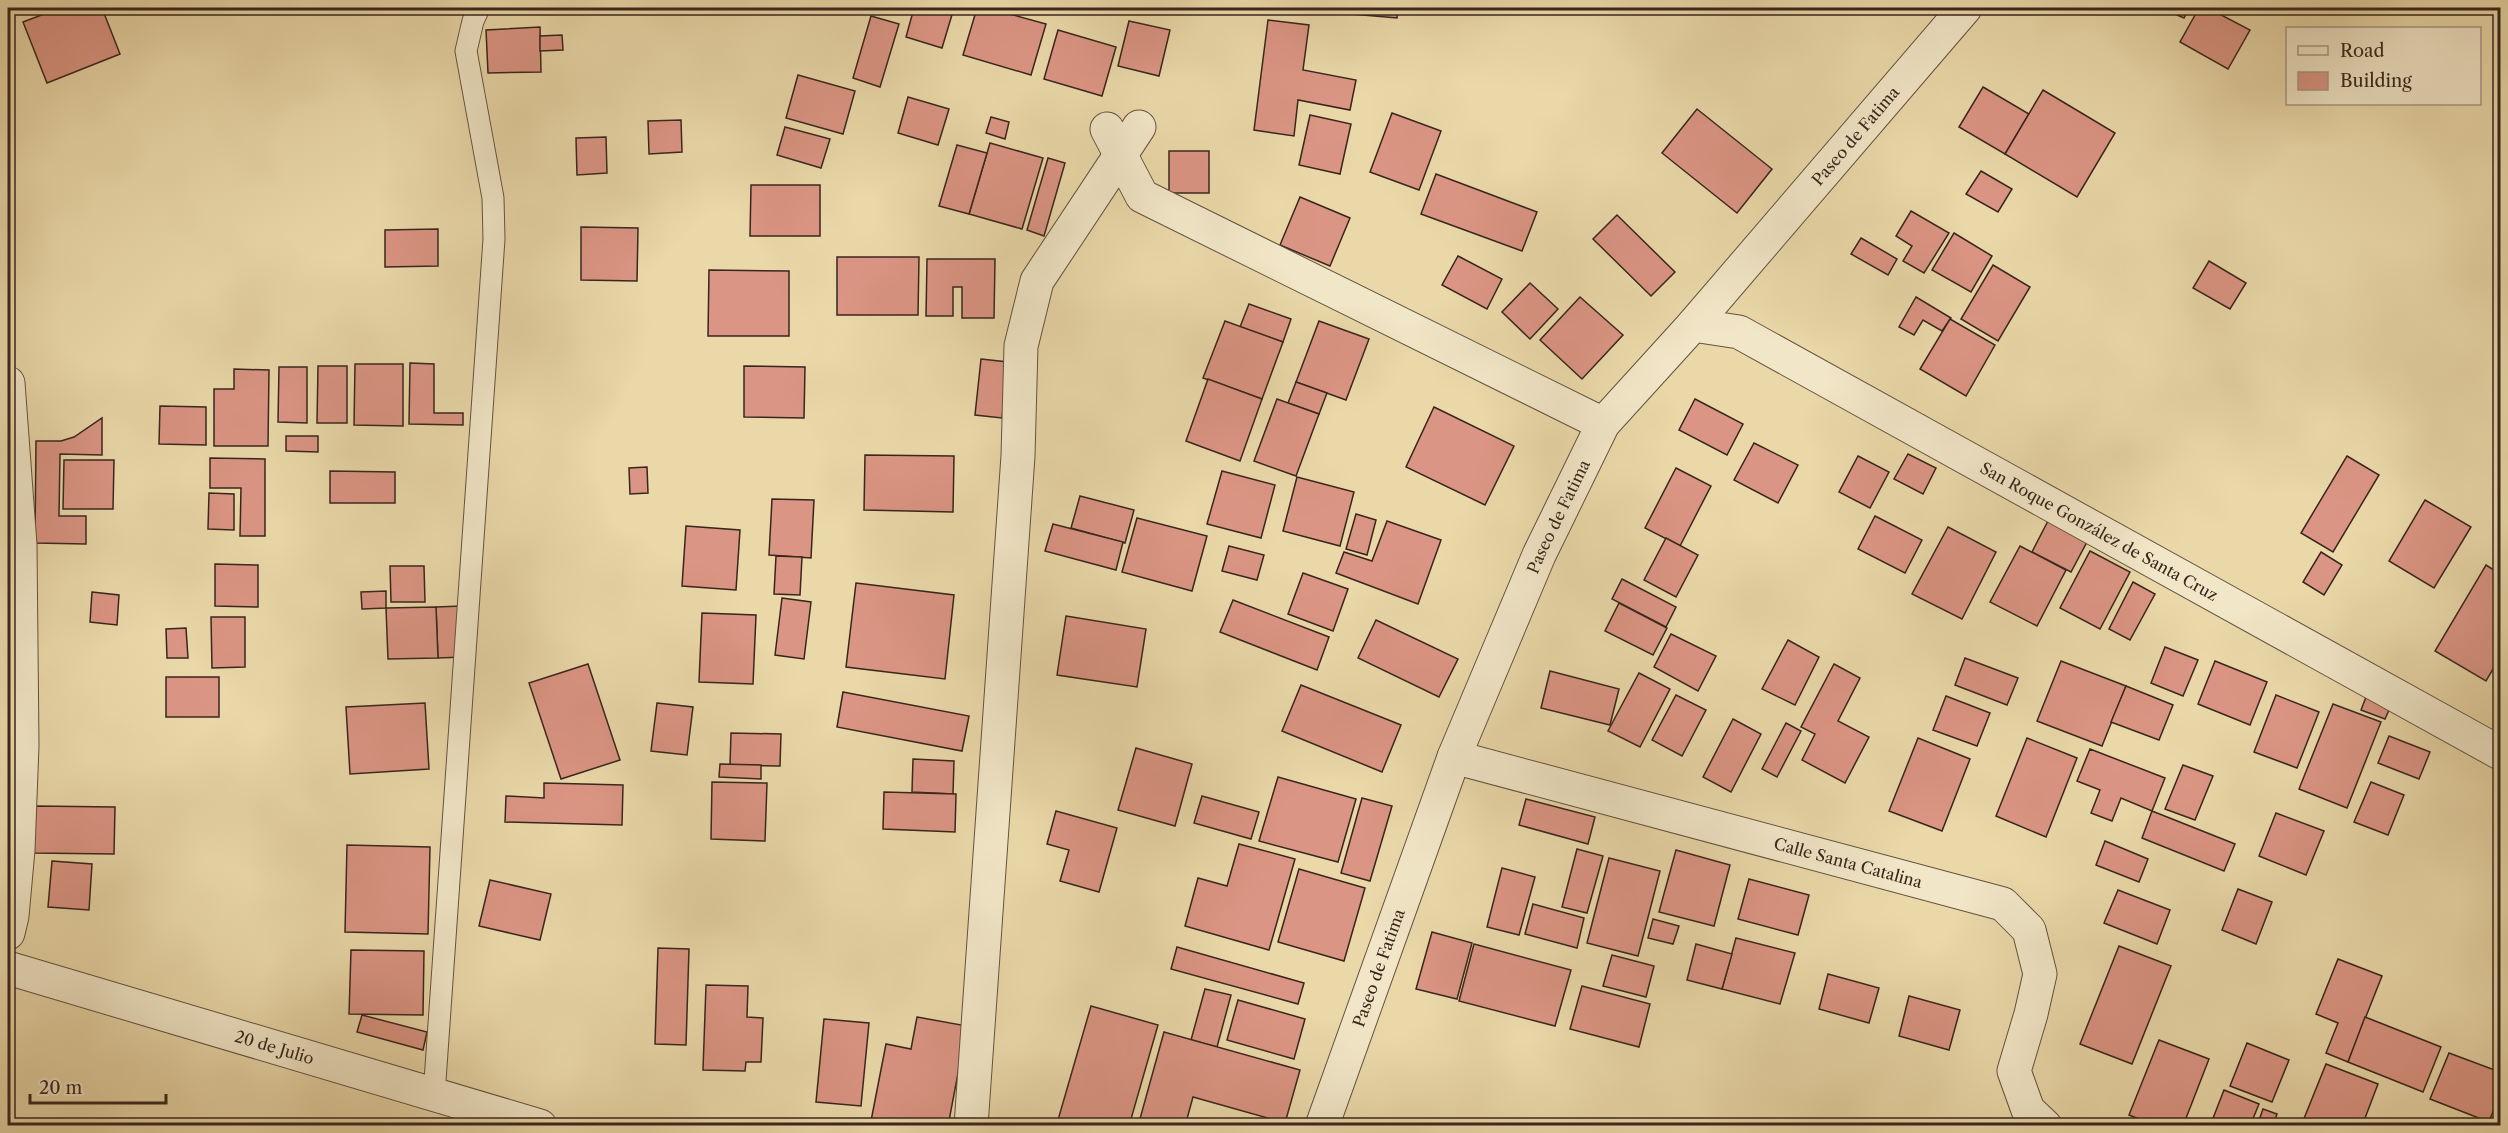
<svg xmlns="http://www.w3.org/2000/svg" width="2508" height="1133" viewBox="0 0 2508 1133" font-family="'Libre Caslon Text',serif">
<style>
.building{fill:#db9584;stroke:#38261c;stroke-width:1.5}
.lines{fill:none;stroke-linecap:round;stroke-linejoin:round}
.service-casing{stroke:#64523f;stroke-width:23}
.minor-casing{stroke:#64523f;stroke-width:35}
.tertiary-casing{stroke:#64523f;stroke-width:35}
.service{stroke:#f1e6c7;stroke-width:21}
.minor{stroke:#f1e6c7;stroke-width:33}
.tertiary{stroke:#f1e6c7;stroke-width:33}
.labels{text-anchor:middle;stroke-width:4.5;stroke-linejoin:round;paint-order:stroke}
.street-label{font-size:16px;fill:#38261c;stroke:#f1e6c7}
</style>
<rect width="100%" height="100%" fill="#ead8a9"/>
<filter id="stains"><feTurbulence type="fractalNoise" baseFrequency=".00333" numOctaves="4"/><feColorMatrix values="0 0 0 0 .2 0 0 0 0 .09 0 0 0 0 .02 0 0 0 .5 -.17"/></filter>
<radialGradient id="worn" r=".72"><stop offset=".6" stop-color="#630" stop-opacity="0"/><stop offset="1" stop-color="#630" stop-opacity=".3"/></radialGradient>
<g class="building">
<polygon points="60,8 102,8 120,54 47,83 23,22"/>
<polygon points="914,8 954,8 942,48 906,37"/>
<polygon points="977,8 988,8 1046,24 1031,75 963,55"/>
<polygon points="1341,8 1398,8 1397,18 1340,13"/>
<polygon points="2161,8 2189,8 2184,18"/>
<polygon points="2199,8 2208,8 2250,30 2228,69 2180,42"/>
<polygon points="871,16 899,24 880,87 853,78"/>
<polygon points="1268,20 1309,25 1303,70 1356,80 1350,110 1298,100 1294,136 1254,130"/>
<polygon points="1129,21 1170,30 1159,76 1118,66"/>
<polygon points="540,27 541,72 488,73 486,30"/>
<polygon points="1058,30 1116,47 1102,96 1044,79"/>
<polygon points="562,35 563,50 540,51 540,36"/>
<polygon points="798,75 855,91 843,134 786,118"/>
<polygon points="1983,87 2029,114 2005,154 1959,127"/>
<polygon points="2043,90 2115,133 2077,197 2005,154"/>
<polygon points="908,97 949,109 938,145 898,133"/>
<polygon points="1697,109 1772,169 1737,213 1662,153"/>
<polygon points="1392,113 1441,131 1419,190 1370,172"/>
<polygon points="1310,115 1351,124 1340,174 1299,165"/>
<polygon points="991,117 1009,122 1005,139 986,133"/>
<polygon points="681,120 682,152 649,154 648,121"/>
<polygon points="785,127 830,139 821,168 777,155"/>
<polygon points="606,137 607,173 577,175 576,138"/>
<polygon points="990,143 1043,158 1022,229 969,214"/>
<polygon points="957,145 987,153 969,214 939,206"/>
<rect x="1169" y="151" width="40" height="42"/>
<polygon points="1048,158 1065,163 1044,236 1027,230"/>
<polygon points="1981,171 2012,189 1998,212 1966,194"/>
<polygon points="1436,174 1537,212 1522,251 1421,214"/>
<polygon points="751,185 820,185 820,236 750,236"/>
<polygon points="1300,197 1350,218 1330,266 1280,245"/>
<polygon points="1911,211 1949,233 1924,273 1903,261 1912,246 1896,236"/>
<polygon points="1617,215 1675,272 1651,296 1593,239"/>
<polygon points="581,227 638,228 637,281 581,280"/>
<polygon points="438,229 438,266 385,267 385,230"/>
<polygon points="1954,233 1992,256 1971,292 1932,270"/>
<polygon points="1861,238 1897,259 1888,275 1851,254"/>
<polygon points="1458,256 1502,279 1487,309 1442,285"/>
<polygon points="837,257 919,257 918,315 837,315"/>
<polygon points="927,259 995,259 994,318 962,318 962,287 953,287 953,316 926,316"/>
<polygon points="2209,261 2246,283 2230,309 2193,288"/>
<polygon points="1993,265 2030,287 1998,341 1961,319"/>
<polygon points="709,270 789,271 789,336 708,336"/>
<polygon points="1530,283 1558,309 1530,339 1502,312"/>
<polygon points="1580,297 1623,335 1582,379 1540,340"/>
<polygon points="1916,297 1951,318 1942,331 1923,320 1914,335 1899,327"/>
<polygon points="1249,304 1291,319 1283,342 1240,327"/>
<polygon points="1950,319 1995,345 1966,396 1920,369"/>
<polygon points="1225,321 1283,342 1262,399 1203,378"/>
<polygon points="1319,321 1369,339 1346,400 1296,382"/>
<polygon points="981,359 1008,362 1002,418 975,415"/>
<polygon points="410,363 434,364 434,413 463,413 463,425 409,424"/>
<polygon points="355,364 403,364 403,426 354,425"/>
<polygon points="318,366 347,366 347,423 317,423"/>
<polygon points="744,366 805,367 804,418 744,417"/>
<polygon points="279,367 307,367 307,423 278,422"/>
<polygon points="234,369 269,370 268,446 214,446 214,389 234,389"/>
<polygon points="1208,379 1262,399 1240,461 1186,441"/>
<polygon points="1296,382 1327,393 1319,414 1288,403"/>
<polygon points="1277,399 1319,414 1296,476 1254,461"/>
<polygon points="1695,399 1743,424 1727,455 1679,430"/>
<polygon points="160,406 206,407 206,445 159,444"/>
<polygon points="1434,407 1514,446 1485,505 1406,467"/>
<polygon points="102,418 102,455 60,454 59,516 86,516 86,544 35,543 36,441 61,441 74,437"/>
<polygon points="286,436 318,436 318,452 286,451"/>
<polygon points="1754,443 1798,465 1778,503 1734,480"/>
<polygon points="1908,454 1936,468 1923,494 1894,479"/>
<polygon points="865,455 954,456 953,512 864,510"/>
<polygon points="1858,456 1889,472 1870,508 1839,492"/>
<polygon points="2347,456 2379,475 2333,552 2301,533"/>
<polygon points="210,458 265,459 265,536 240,536 241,488 210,488"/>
<polygon points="64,460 114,460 113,509 63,509"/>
<polygon points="647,467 648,493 630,494 629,468"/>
<polygon points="1676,468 1711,486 1680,546 1645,528"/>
<polygon points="330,471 395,472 395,503 330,503"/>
<polygon points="1222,471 1275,485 1261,538 1207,524"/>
<polygon points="1297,477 1354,492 1340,546 1283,531"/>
<polygon points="209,493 234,494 234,530 208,529"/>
<polygon points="1080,496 1134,510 1125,543 1071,528"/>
<polygon points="772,499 814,500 811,558 769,555"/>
<polygon points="2425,500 2471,527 2434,588 2389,561"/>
<polygon points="1356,514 1376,520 1367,555 1346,549"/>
<polygon points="1875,516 1922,540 1905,573 1858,549"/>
<polygon points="1137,518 1207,536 1192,591 1122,572"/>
<polygon points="2049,519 2088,540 2071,572 2032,552"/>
<polygon points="1387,521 1441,540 1418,604 1336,573 1344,552 1372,561"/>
<polygon points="1053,524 1123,542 1116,570 1045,551"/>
<polygon points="686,526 740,530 736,590 682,586"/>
<polygon points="1948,527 1996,552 1962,619 1912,594"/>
<polygon points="1666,538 1698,555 1676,597 1644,580"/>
<polygon points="1229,546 1264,555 1257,580 1222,571"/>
<polygon points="2020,546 2066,570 2037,626 1990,602"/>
<polygon points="2090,551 2130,572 2100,629 2060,608"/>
<polygon points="2321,552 2342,565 2324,595 2303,582"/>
<polygon points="776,556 802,557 800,595 774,594"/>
<polygon points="215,564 258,565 258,607 215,606"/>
<polygon points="2486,565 2500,574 2500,657 2486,681 2435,651"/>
<polygon points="390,566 424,566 425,602 391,602"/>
<polygon points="1303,573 1348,589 1333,631 1288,614"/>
<polygon points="1622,579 1676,607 1666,627 1612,599"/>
<polygon points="2133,582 2155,594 2130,640 2109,629"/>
<polygon points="856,583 954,595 945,679 846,667"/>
<polygon points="386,591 386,608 362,609 361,592"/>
<polygon points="92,592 119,595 117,625 90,622"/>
<polygon points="782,598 811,602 804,659 775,655"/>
<polygon points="1233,600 1329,637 1317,670 1220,632"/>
<polygon points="1619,603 1667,628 1653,655 1605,631"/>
<polygon points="462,606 463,657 438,658 436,607"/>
<polygon points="436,607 438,658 388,659 386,608"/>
<polygon points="702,613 756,615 753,684 699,682"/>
<polygon points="1066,616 1146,629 1137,687 1057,675"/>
<polygon points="211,617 245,617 245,667 212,668"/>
<polygon points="1376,620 1458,659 1439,697 1358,658"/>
<polygon points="186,628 188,658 167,658 166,629"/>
<polygon points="1671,634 1716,656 1698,691 1654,667"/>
<polygon points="1788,640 1819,657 1795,705 1762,689"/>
<polygon points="2165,647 2198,660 2183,696 2151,683"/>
<polygon points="1965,658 2018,678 2007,705 1955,685"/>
<polygon points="2061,661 2126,686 2102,746 2037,721"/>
<polygon points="2215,661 2267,682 2250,725 2198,704"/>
<polygon points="588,664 620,760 561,779 529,683"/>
<polygon points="1834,664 1860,678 1838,721 1869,737 1845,783 1802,760 1815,734 1801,727"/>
<polygon points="1550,671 1619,689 1610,725 1541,708"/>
<polygon points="1639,673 1670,689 1640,747 1608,731"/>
<rect x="166" y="677" width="53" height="40"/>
<polygon points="1301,685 1401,725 1382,772 1282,731"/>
<polygon points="2126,686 2173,705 2159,740 2111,722"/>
<polygon points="843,692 969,716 962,751 837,727"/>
<polygon points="2368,692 2393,701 2385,719 2361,710"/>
<polygon points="1676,695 1706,710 1682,756 1652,740"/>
<polygon points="2276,695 2319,712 2297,768 2254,752"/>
<polygon points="1946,696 1990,713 1977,746 1933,730"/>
<polygon points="425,703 429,769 350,774 346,707"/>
<polygon points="657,703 693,707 687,755 651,751"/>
<polygon points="2333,704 2381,722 2347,808 2299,789"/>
<polygon points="1733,719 1761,734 1731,792 1703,777"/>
<polygon points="1786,723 1801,731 1777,777 1762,769"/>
<polygon points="731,733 781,734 780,766 730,765"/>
<polygon points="2389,736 2430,752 2419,779 2378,763"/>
<polygon points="1918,738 1970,759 1942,831 1889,811"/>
<polygon points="2027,738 2077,758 2046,837 1996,816"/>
<polygon points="1136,748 1192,764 1175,826 1118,810"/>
<polygon points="2090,749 2165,778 2152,811 2121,798 2112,821 2091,813 2100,790 2077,781"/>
<polygon points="913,759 954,761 953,794 912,792"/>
<polygon points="720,764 761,765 761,779 719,777"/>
<polygon points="2183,765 2213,776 2195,820 2165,809"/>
<polygon points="1278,777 1356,799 1338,862 1259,841"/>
<polygon points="712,782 767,783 765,841 711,839"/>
<polygon points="2371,782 2404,795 2388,835 2354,822"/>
<polygon points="544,783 623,785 622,825 505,822 506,796 544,798"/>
<polygon points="884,792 956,794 955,832 883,829"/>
<polygon points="1202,796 1259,812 1251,839 1194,823"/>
<polygon points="1362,798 1392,806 1370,881 1341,873"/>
<polygon points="1526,799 1595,817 1588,844 1519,825"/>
<polygon points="35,806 115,807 114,854 34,853"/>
<polygon points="1056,811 1117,828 1099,892 1060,881 1069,850 1047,844"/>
<polygon points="2152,811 2235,844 2224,871 2142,838"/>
<polygon points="2276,813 2324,831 2306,875 2259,856"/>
<polygon points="2105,841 2148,859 2139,882 2096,865"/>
<polygon points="1239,844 1295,859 1269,950 1185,926 1198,878 1227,886"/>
<polygon points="347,845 430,847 428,934 345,932"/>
<polygon points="1577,849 1603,856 1587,913 1562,907"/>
<polygon points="1676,850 1730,865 1714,926 1659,912"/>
<polygon points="1609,858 1660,871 1638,956 1587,943"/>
<polygon points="52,861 92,864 89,910 48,907"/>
<polygon points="1502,868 1535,877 1519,935 1487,927"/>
<polygon points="1299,869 1365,888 1344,961 1278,942"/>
<polygon points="1749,879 1809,895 1798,935 1738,919"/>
<polygon points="490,880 551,894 540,940 479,926"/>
<polygon points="2238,889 2272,902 2256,944 2222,930"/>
<polygon points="2118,890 2170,910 2157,944 2104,923"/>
<polygon points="1533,904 1584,918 1577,948 1525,934"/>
<polygon points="1653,919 1679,926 1673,944 1648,938"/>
<polygon points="1432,932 1472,943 1457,999 1416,989"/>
<polygon points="1736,938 1795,953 1780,1004 1722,989"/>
<polygon points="1474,944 1571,970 1555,1026 1459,1001"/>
<polygon points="1696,944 1732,954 1722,989 1687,980"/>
<polygon points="2119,946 2171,966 2132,1064 2080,1044"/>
<polygon points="1177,947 1304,983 1298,1004 1171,969"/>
<polygon points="658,948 689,949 686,1045 655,1044"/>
<polygon points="351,950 424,951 423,1015 349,1014"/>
<polygon points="1612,955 1654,966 1646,997 1603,986"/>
<polygon points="2338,959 2382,976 2348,1062 2326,1053 2338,1023 2316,1014"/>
<polygon points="1828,974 1879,988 1869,1023 1819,1009"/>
<polygon points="706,985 748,986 747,1017 763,1018 761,1062 746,1062 745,1071 703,1070"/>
<polygon points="1582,986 1650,1004 1639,1047 1570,1029"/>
<polygon points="1205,989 1231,995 1217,1047 1191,1040"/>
<polygon points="1909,996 1960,1010 1949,1050 1899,1036"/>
<polygon points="1238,1000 1305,1019 1294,1059 1227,1040"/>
<polygon points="1091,1006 1158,1025 1129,1126 1079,1126 1058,1120"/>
<polygon points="362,1015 427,1032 423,1050 357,1032"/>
<polygon points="917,1017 967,1026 948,1126 870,1126 886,1044 911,1049"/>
<polygon points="2365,1017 2441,1047 2423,1092 2348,1062"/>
<polygon points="824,1019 869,1023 861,1106 816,1102"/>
<polygon points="1164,1032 1300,1070 1285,1123 1193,1097 1185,1126 1138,1126"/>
<polygon points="2159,1040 2209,1059 2183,1126 2156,1126 2129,1115"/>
<polygon points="2247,1043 2289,1060 2272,1102 2230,1086"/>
<polygon points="2449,1053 2500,1072 2500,1093 2489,1122 2430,1099"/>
<polygon points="2326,1064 2378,1084 2362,1126 2301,1126"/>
<polygon points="2224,1090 2259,1104 2250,1126 2210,1126"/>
<polygon points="2263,1109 2277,1114 2273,1126 2257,1126"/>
</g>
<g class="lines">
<defs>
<polyline id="service" points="434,1095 494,239 493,198 466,51 473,21 479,8"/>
<g id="minor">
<polyline points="1107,129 1142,196 1603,424"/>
<path id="s1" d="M1693,325L1739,332L2500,753"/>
<polyline points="8,383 20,545 22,746 18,850 12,916 8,933"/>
<path id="s2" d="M1454,757L2003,904L2029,930L2040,974L2031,1014L2014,1071L2028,1110L2045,1126"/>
<path id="s3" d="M8,968L540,1126"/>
<polyline points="971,1126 1018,456 1021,346 1037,281 1139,127"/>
</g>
<g id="tertiary">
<path id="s4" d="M1322,1126L1454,757L1539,555L1603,424L1693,325L1965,8"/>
</g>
</defs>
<use href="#service" class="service-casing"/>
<use href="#minor" class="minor-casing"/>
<use href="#tertiary" class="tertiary-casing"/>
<use href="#service" class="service"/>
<use href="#minor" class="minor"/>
<use href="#tertiary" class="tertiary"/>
</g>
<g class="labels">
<g class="street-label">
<text dy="6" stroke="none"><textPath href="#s4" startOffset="1140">Paseo de Fatima</textPath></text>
<text dy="6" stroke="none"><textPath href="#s4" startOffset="654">Paseo de Fatima</textPath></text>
<text dy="6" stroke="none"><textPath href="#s1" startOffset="458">San Roque González de Santa Cruz</textPath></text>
<text dy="6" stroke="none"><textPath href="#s2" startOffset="408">Calle Santa Catalina</textPath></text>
<text dy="6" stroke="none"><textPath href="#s4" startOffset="168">Paseo de Fatima</textPath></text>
<text dy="6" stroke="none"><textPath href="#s3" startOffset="278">20 de Julio</textPath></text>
</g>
</g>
<rect width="2508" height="1133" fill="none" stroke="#ead8a9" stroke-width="30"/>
<rect x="9" y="9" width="2490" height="1115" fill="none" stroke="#38261c" stroke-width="3"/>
<rect x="15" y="15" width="2478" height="1103" fill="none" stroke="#38261c" stroke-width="1.5"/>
<rect x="2286" y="27" width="195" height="78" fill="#f1e6c7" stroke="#a79983" stroke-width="1.5"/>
<rect x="2298" y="46" width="30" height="9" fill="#f1e6c7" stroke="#a79983" stroke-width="1.5"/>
<text x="2340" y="57" font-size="18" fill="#38261c">Road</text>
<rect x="2298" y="72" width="30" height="18" fill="#db9584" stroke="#a79983" stroke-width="1.5"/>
<text x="2340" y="87" font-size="18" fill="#38261c">Building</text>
<path d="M30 1094v9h136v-9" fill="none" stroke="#38261c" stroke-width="3"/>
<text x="39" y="1094" font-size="18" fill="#38261c" stroke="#f1e6c7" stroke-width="4.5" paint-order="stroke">20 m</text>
<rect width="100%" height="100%" filter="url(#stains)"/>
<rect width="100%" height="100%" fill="url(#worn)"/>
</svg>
